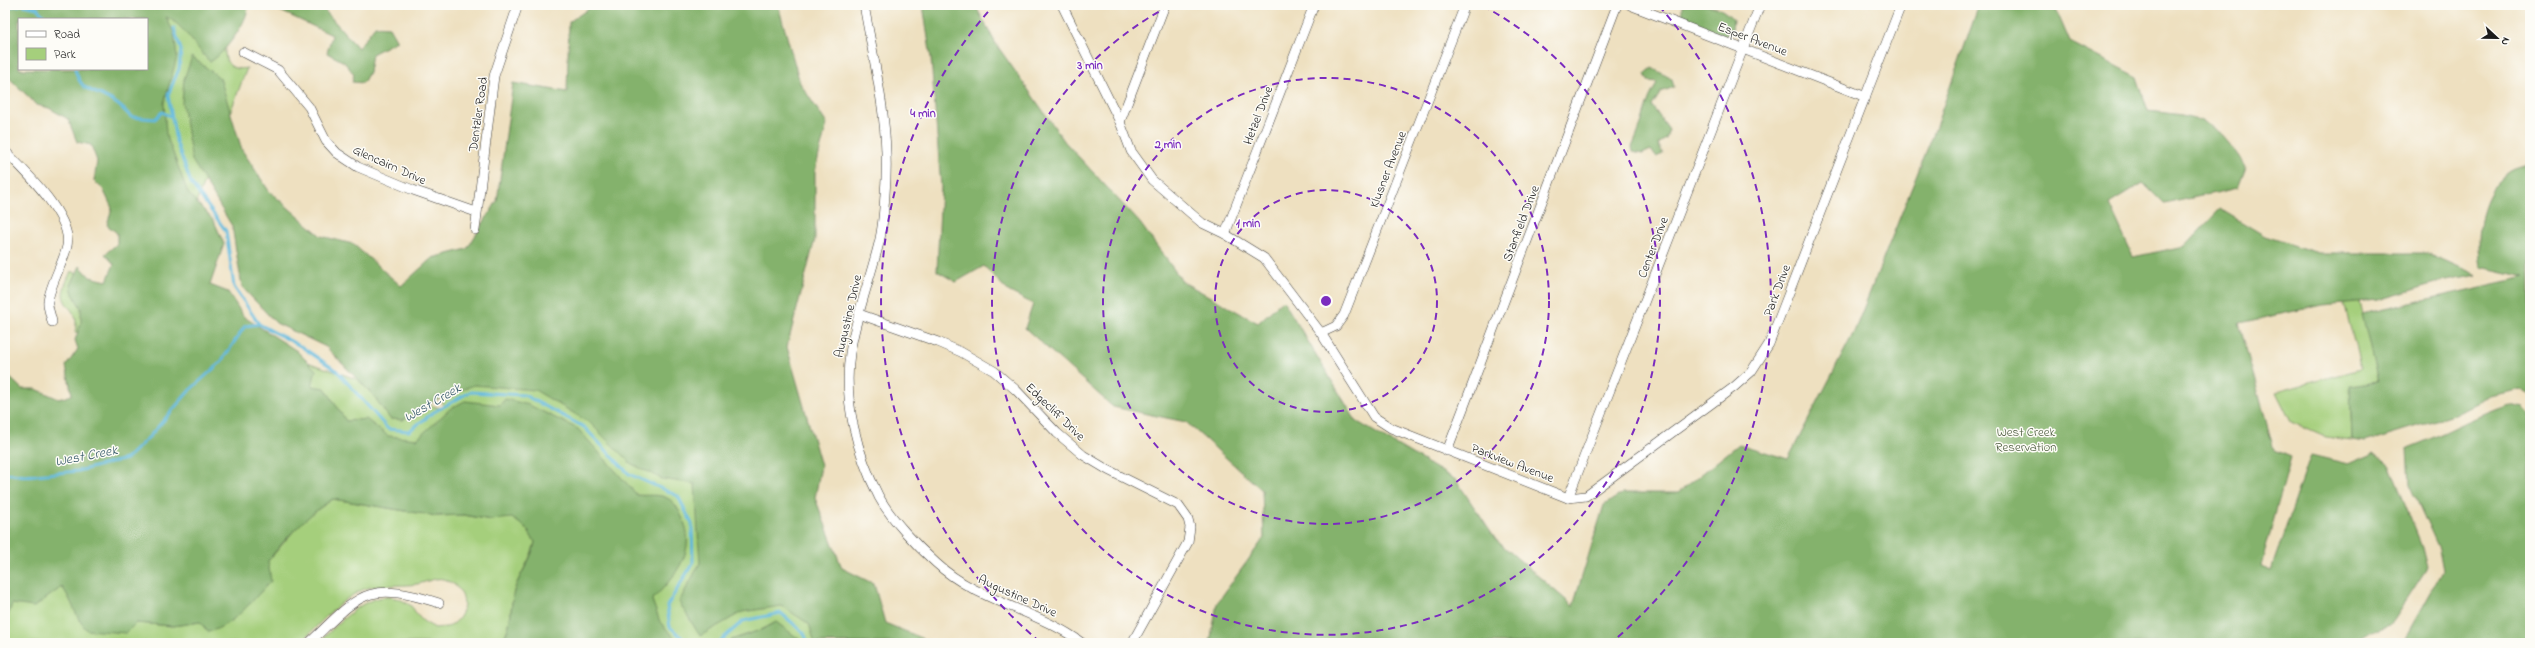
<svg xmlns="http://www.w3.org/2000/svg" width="2535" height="648" viewBox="0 0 2535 648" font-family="'Indie Flower',sans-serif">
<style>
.green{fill:#a5cf7c;stroke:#60764c}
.forest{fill:#84b26c;stroke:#506744;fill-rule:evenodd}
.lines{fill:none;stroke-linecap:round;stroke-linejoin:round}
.stream{stroke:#5fb8dc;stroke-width:3}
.minor-casing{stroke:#3c3935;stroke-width:10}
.minor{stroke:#fff;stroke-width:9}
.ring{fill:none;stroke:#7b2cbf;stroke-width:2;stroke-dasharray:7 5}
.labels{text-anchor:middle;stroke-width:3;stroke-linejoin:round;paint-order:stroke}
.street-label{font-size:13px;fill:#1c1c1c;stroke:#fdfcf7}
.park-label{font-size:13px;fill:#4c5b3e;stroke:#fdfcf7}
.water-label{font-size:14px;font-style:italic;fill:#375a69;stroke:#fdfcf7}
.centre{fill:#7b2cbf;stroke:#fdfcf7;stroke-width:2}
.ring-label{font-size:12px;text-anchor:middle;font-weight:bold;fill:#7b2cbf;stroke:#fdfcf7;stroke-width:3;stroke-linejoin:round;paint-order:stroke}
</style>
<rect width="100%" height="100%" fill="#fdfcf7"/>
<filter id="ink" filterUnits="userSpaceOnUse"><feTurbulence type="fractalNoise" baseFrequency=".025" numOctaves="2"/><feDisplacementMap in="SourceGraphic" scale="8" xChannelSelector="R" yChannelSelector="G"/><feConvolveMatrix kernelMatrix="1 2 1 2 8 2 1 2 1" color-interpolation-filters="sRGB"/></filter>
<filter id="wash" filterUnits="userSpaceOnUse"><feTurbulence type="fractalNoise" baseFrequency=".012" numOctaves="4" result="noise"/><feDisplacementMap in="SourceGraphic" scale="16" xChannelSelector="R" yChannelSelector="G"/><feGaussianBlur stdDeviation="0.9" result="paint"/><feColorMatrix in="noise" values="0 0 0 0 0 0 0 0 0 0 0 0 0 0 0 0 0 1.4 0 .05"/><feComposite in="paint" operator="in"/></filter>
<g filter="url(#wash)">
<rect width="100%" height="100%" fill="#eee0c0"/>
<g class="green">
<path d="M5,5H238L222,47L225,48C224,64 232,71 247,68L156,309L442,409L460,251L765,363L867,643H548L590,535L230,435L136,623L173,626L200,622L268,561L305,518L333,499L436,516L464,515L491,520L512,517L526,528L535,542C531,559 521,572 515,588C509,605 514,629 499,643H318C341,622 376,578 411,606C414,609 416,614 420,618C423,622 430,625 435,628C440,627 448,628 452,625C472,611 465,585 443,579C436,577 424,583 417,584C399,587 379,583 362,590C338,601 319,625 300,643H5V608L107,345L75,332C80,309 65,310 63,295C63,288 68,278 71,271L127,293L147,69V19H19Z"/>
<polygon points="2360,301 2378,382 2350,387 2352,440 2325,437 2291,422 2276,392 2361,369 2344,303"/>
</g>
<g class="forest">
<path d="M5,5H248C249,21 224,54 210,62C197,49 182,23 166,17L174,33L177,57L164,103L166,134L188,193L214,221L224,244L210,285L228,292L244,317L297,351L316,370L312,386L325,388L346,421L366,419L388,436L417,439L451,408L465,401L500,405L505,399L529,405L578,429L637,495C646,496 657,494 665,497C673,500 678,508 681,515C699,550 676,575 652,600L660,622L679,643H499C514,629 509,605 515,588C521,572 532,559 535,542L526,528L512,518L491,520L464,515L436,516L333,499C306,516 287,536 268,561L271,581C252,600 235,625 208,632L200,622L173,626L136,623L126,633L87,630C75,618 73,601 62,587L34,607L12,604L5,624V373L22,389H36L59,399L72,395L66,366L78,349L75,340L81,324V308L73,294L71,285L80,266L90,277L107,281L114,264L105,254L117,244V233L107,225L112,208L103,189L94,181L97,161L91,145L77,142L68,119L49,108L37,105L5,74ZM19,19H147V69H19Z"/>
<polygon points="273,5 320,5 358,48 375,26 389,27 397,41 372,54 369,72 363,83 352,82 354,74 344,62 327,53 332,35 276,9"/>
<polygon points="594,5 778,5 800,83 827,124 815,170 815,239 787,347 821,466 815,498 842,568 874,584 885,623 934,643 815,643 809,624 782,606 742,612 700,636 679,602 700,563 695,484 662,479 630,463 590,423 535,390 474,385 434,401 403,420 390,419 373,395 326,347 276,323 242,287 232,226 192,160 182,103 184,79 192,57 220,78 242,150 269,191 321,236 353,244 401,286 432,258 467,249 497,201 513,83 567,92 569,22"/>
<path d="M923,5H975L996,44L1065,142L1140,223L1183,282L1258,323L1283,300L1356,421L1456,480L1496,540L1573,606L1604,505L1623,493H1678L1739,444L1788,459L1854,332L1934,132L1979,5H2054L2070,42L2137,77L2148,111C2205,117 2213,118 2246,167L2238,188L2164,204L2143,183L2109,204L2133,257L2185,246L2220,209L2265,236L2318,253H2428L2477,275L2436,283L2379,300L2323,305L2239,323L2274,450L2291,457L2261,566L2271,570L2311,455L2348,464L2374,453L2390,466L2421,544L2427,568L2390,625L2368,632L2350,643H1210L1217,603L1264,538L1262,490L1186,422L1113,407L1025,328L1033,304L1008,291L984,266L956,282L937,271L941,187L931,58Z"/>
<path d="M1682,5C1704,5 1716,2 1733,19L1732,30L1723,36L1690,23L1682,16Z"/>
<path d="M1652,68L1672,79L1674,87L1661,92L1652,106L1669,130L1666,139L1658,144L1663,154L1656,157L1651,150L1642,154L1633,152L1632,147C1640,131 1643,115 1649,99C1651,93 1655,89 1657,82L1648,81L1645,74Z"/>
<path d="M2530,164V395L2520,389L2491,396L2453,415L2365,442L2352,440L2350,386L2378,382L2362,314L2525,277L2481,267C2476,235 2479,192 2510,172C2515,168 2524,167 2530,164Z"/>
<path d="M2509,405L2524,408L2530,414V643H2402L2443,570L2439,549L2410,484L2408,448C2443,435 2474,416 2509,405Z"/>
<polygon points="776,622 799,639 802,643 730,643 731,640 763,629"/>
</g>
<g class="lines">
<g class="stream">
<polyline points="24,5 37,8 46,19"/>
<polyline points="5,7 20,5"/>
<polyline points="174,28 181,50 179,69 168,95 176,141 191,183 226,231 234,287 259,324"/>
<path d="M75,69C80,88 87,89 103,96C113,100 124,109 131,117L155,119L162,112L170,116"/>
<polyline points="5,473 25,476 78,471 126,459 150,436 190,390 221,362 245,326 259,324 302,347 337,371 388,429 409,431 434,412 470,392 524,395 584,427 629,474 678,496 692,524 693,563 667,606 670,627 688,643"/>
<polyline points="718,643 743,621 781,613 804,633 808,643"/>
</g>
</g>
</g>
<g filter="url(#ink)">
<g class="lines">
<defs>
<g id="minor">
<path d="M864,5C875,67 891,130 885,194C884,210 883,227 879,243C870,279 856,316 850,353C843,401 857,454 879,497C891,519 917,546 936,563C978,602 1038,610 1082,643"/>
<polyline points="1062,5 1120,122 1131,151 1152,180 1202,223 1225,234 1264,258 1321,333 1374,417 1391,428 1568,498 1586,496 1734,387 1751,372 1769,344 1901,5"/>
<polyline points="1630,5 1866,97"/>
<polyline points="243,52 278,70 309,107 326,141 337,153 358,167 413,190 476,212"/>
<polyline points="1120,122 1165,5"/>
<path d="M5,151C24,170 73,217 67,246C63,264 51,282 48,301C47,307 51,315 52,322"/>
<polyline points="475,230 494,76 518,5"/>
<polyline points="1225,234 1314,5"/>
<polyline points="859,314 938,342 961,352 994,371 1016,390 1057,433 1083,455 1108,470 1178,505 1188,519 1190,527 1188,542 1132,643"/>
<polyline points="1321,333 1336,326 1344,315 1465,5"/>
<polyline points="1447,451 1617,5"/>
<polyline points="1568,498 1760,5"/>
<path d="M309,643C361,594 365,580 439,603"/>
</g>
</defs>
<use href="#minor" class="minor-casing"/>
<use href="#minor" class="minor"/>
</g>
</g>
<g class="ring">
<circle cx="1326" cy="301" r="111"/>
<circle cx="1326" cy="301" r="223"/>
<path d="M1483 6A334 334 0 1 1 1169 6"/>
<path d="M1040 642A445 445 0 0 1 993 6M1659 6A445 445 0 0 1 1612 642"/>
</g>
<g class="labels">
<g class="street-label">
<text transform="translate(1753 38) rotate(21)" y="5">Esper Avenue</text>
<text transform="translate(477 114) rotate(-82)" y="5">Dentzler Road</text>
<text transform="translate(1257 115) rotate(-69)" y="5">Hetzel Drive</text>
<text transform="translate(390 164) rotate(24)" y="5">Glencairn Drive</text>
<text transform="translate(1387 169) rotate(-69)" y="5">Klusner Avenue</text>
<text transform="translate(1520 223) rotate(-69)" y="5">Stanfield Drive</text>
<text transform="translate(1652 247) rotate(-69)" y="5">Center Drive</text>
<text transform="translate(1776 290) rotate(-69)" y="5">Park Drive</text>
<text transform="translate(847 316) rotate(-77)" y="5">Augustine Drive</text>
<text transform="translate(1056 411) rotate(44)" y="5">Edgecliff Drive</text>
<text transform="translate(1513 462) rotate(21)" y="5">Parkview Avenue</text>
<text transform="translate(1018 595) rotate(24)" y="5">Augustine Drive</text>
</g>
<g class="park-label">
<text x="2026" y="436">West Creek<tspan x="2026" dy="15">Reservation</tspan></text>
</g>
<g class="water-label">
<text transform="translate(432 402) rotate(-30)" y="5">West Creek</text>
<text transform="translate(86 455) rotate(-11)" y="5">West Creek</text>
</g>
</g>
<circle cx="1326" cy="301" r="6" class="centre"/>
<g class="ring-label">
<text x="1090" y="69">3 min</text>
<text x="923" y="117">4 min</text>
<text x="1168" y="148">2 min</text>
<text x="1248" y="227">1 min</text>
</g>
<rect width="2535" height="648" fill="none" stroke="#fdfcf7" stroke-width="20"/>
<rect x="18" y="18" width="130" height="52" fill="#fdfcf7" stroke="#a3a29f"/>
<rect x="26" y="31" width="20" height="6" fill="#ffffff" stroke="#a3a29f"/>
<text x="54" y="38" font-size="12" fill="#1c1c1c">Road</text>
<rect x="26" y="48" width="20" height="12" fill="#a5cf7c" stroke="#a3a29f"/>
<text x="54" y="58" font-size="12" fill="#1c1c1c">Park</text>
<g transform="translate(2497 38) rotate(112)" stroke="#fdfcf7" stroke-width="3" paint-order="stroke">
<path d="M0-3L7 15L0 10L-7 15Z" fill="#1c1c1c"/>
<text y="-6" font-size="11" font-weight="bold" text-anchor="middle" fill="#1c1c1c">N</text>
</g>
</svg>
